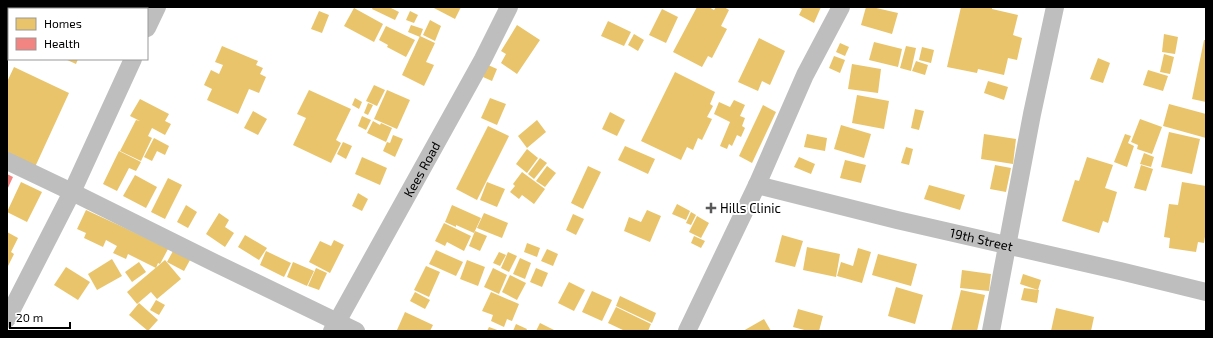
<svg xmlns="http://www.w3.org/2000/svg" width="1213" height="338" viewBox="0 0 1213 338" font-family="'Exo 2',sans-serif">
<style>
.homes{fill:#e9c46a}
.health{fill:#f28482}
.lines{fill:none;stroke-linecap:round;stroke-linejoin:round}
.minor{stroke:#bebebe;stroke-width:18}
.poi-dot{fill:#595959;stroke:#fff;stroke-width:1.5}
.labels{text-anchor:middle;stroke-width:4;stroke-linejoin:round;paint-order:stroke}
.street-label{font-size:13px;fill:#000;stroke:#fff}
.poi-label{font-size:13px;fill:#000;stroke:#fff;text-anchor:start}
</style>
<rect width="100%" height="100%" fill="#fff"/>
<g class="homes">
<polygon points="22,7 44,7 43,9 21,9"/>
<polygon points="373,7 389,7 399,12 395,20 372,9"/>
<polygon points="432,7 461,7 455,19"/>
<polygon points="697,7 709,7 714,10 716,7 724,7 729,10 721,26 727,29 712,58 708,56 702,67 673,52"/>
<polygon points="797,7 821,7 814,23 799,15 802,9"/>
<polygon points="866,7 872,7 898,13 892,34 861,25"/>
<polygon points="961,7 992,7 992,9 1018,15 1013,35 1022,38 1017,60 1008,58 1004,75 978,69 977,73 947,67"/>
<polygon points="354,8 383,24 374,42 344,26"/>
<polygon points="662,9 678,17 666,43 649,35"/>
<polygon points="319,11 329,15 322,33 311,29"/>
<polygon points="410,11 418,15 414,23 406,20"/>
<polygon points="430,20 441,26 435,41 423,35"/>
<polygon points="608,21 631,32 624,46 601,36"/>
<polygon points="411,25 423,29 420,37 408,32"/>
<polygon points="517,25 540,40 517,74 501,63 506,54 501,51"/>
<polygon points="386,26 415,40 406,57 387,47 388,45 379,40"/>
<polygon points="634,34 644,40 638,51 628,45"/>
<polygon points="1164,34 1178,37 1175,54 1162,52"/>
<polygon points="420,36 435,43 426,62 434,65 424,86 402,75"/>
<polygon points="759,38 785,51 770,85 762,81 758,91 738,82"/>
<polygon points="1204,40 1206,40 1206,102 1192,99"/>
<polygon points="874,42 902,49 898,67 869,60"/>
<polygon points="840,43 849,47 845,56 836,52"/>
<polygon points="222,46 258,61 256,65 263,68 260,74 266,77 259,93 249,89 238,114 207,100 212,89 204,85 211,70 219,74 223,65 215,62"/>
<polygon points="906,46 916,48 911,71 900,68"/>
<polygon points="922,47 934,50 931,63 919,60"/>
<polygon points="1164,54 1174,57 1170,74 1160,72"/>
<polygon points="834,56 845,60 840,73 829,68"/>
<polygon points="1098,58 1110,63 1103,83 1090,79"/>
<polygon points="65,59 78,59 76,64"/>
<polygon points="916,61 928,65 925,75 912,71"/>
<polygon points="852,64 881,69 878,93 848,89"/>
<polygon points="488,65 497,69 492,81 483,77"/>
<polygon points="14,67 69,93 35,167 7,154 7,82"/>
<polygon points="1148,70 1168,76 1163,91 1143,85"/>
<polygon points="675,72 715,92 710,104 713,106 707,117 712,119 702,140 698,138 693,150 687,147 681,160 641,141"/>
<polygon points="988,81 1008,87 1004,100 984,93"/>
<polygon points="374,85 385,90 377,106 366,101"/>
<polygon points="309,90 351,109 336,140 341,143 331,163 293,145 306,118 297,114"/>
<polygon points="387,90 410,100 397,129 374,119"/>
<polygon points="857,95 889,101 884,129 852,123"/>
<polygon points="355,98 362,102 359,109 352,105"/>
<polygon points="490,98 506,104 497,125 481,118"/>
<polygon points="140,99 169,114 165,121 171,124 165,135 152,128 148,136 152,138 141,161 120,151 136,120 140,121 130,116"/>
<polygon points="734,100 745,105 740,116 745,118 742,126 745,128 741,137 737,135 732,146 729,144 727,149 720,146 730,122 714,114 719,102 730,107"/>
<polygon points="368,103 373,105 368,115 364,113"/>
<polygon points="1169,104 1206,114 1206,138 1163,126"/>
<polygon points="763,105 776,112 752,163 739,156"/>
<polygon points="915,109 924,111 919,130 911,128"/>
<polygon points="253,111 267,119 258,135 244,128"/>
<polygon points="610,112 625,120 617,136 602,129"/>
<polygon points="362,116 371,120 366,130 358,126"/>
<polygon points="1140,119 1162,127 1152,154 1137,149 1138,145 1131,142"/>
<polygon points="537,120 546,132 527,148 518,136"/>
<polygon points="373,121 380,125 381,123 392,128 386,142 367,133"/>
<polygon points="841,125 871,134 864,158 834,149"/>
<polygon points="488,126 509,136 477,200 456,189"/>
<polygon points="1169,132 1200,139 1192,174 1161,167"/>
<polygon points="807,134 827,138 825,151 804,147"/>
<polygon points="984,134 1016,139 1013,164 981,159"/>
<polygon points="1125,134 1131,136 1128,143 1134,146 1127,167 1114,162"/>
<polygon points="393,135 403,139 395,157 383,151 387,142 390,143"/>
<polygon points="154,138 169,146 165,155 157,151 152,161 144,157"/>
<polygon points="343,142 352,146 346,159 337,154"/>
<polygon points="625,146 655,159 648,174 618,160"/>
<polygon points="906,147 913,149 909,165 901,163"/>
<polygon points="527,149 538,158 527,173 516,164"/>
<polygon points="119,151 141,162 136,171 129,168 117,191 103,184"/>
<polygon points="1144,153 1154,157 1151,167 1140,164"/>
<polygon points="362,157 387,168 380,185 355,174"/>
<polygon points="799,157 815,164 811,174 794,167"/>
<polygon points="1087,157 1113,165 1105,188 1117,192 1108,223 1103,221 1099,233 1062,221 1075,180 1079,181"/>
<polygon points="540,158 547,163 534,179 528,174"/>
<polygon points="845,160 866,165 861,183 840,178"/>
<polygon points="995,165 1011,168 1006,192 990,189"/>
<polygon points="1141,165 1153,169 1146,191 1134,188"/>
<polygon points="547,166 556,173 545,187 536,181"/>
<polygon points="588,166 601,172 583,209 571,203"/>
<polygon points="522,172 545,189 534,204 522,195 519,199 510,192 515,186 513,184"/>
<polygon points="135,175 157,187 146,208 123,196"/>
<polygon points="168,178 182,185 165,219 151,212"/>
<polygon points="21,182 42,192 27,222 7,212"/>
<polygon points="487,182 505,189 497,207 480,200"/>
<polygon points="1182,182 1206,186 1206,230 1204,243 1198,242 1196,252 1169,248 1170,238 1164,237 1169,204 1178,205"/>
<polygon points="929,185 965,195 960,210 924,199"/>
<polygon points="358,193 368,199 362,211 352,206"/>
<polygon points="677,204 690,211 686,220 672,214"/>
<polygon points="186,205 197,212 188,228 177,222"/>
<polygon points="452,205 481,218 474,233 456,225 456,227 445,222"/>
<polygon points="86,210 125,228 120,240 125,228 168,249 160,264 158,263 156,268 128,254 126,259 113,253 117,246 106,240 103,247 84,238 86,233 77,229"/>
<polygon points="647,210 661,216 650,242 624,231 629,217 641,222"/>
<polygon points="691,212 696,215 691,225 686,223"/>
<polygon points="219,213 229,220 225,227 234,233 225,247 206,234"/>
<polygon points="484,213 508,223 502,238 477,228"/>
<polygon points="573,214 584,219 576,235 566,230"/>
<polygon points="697,216 709,223 701,238 689,232"/>
<polygon points="444,223 471,236 464,251 447,242 445,246 435,241"/>
<polygon points="475,231 487,236 480,251 469,246"/>
<polygon points="7,232 18,238 11,252 14,254 7,268"/>
<polygon points="245,235 267,248 259,260 238,247"/>
<polygon points="782,235 803,241 795,267 775,262"/>
<polygon points="694,236 705,241 701,248 691,243"/>
<polygon points="334,240 344,245 330,273 309,262 320,241 331,246"/>
<polygon points="527,243 540,248 537,257 524,252"/>
<polygon points="807,247 840,254 836,277 803,270"/>
<polygon points="858,248 871,252 862,283 837,276 841,262 853,266"/>
<polygon points="547,249 558,254 553,266 541,261"/>
<polygon points="436,250 463,262 456,276 429,264"/>
<polygon points="173,251 190,260 184,271 167,262"/>
<polygon points="266,251 291,263 284,277 260,265"/>
<polygon points="499,252 506,255 500,266 493,263"/>
<polygon points="508,252 517,256 509,272 501,268"/>
<polygon points="878,254 917,264 911,286 872,275"/>
<polygon points="520,258 531,263 525,279 513,274"/>
<polygon points="112,259 122,276 97,290 88,274"/>
<polygon points="165,260 181,279 157,299 151,292 137,304 127,292"/>
<polygon points="467,260 485,267 478,286 460,279"/>
<polygon points="139,262 146,272 132,282 125,272"/>
<polygon points="293,262 314,271 307,286 287,277"/>
<polygon points="426,266 440,272 429,297 414,290"/>
<polygon points="66,267 90,282 78,300 54,285"/>
<polygon points="316,268 327,273 319,290 308,286"/>
<polygon points="493,268 507,275 499,294 484,287"/>
<polygon points="536,268 548,273 542,287 530,282"/>
<polygon points="962,270 991,274 989,291 960,288"/>
<polygon points="1023,274 1041,280 1038,290 1020,284"/>
<polygon points="510,275 526,283 517,300 502,292"/>
<polygon points="569,282 585,290 574,311 558,303"/>
<polygon points="896,287 923,295 915,324 888,316"/>
<polygon points="1024,288 1039,290 1037,303 1021,300"/>
<polygon points="961,290 985,295 977,331 951,331"/>
<polygon points="592,291 612,300 602,321 582,312"/>
<polygon points="415,292 430,300 425,309 410,301"/>
<polygon points="491,292 519,304 512,321 507,319 504,327 491,321 493,315 482,311"/>
<polygon points="620,296 656,313 652,323 616,306"/>
<polygon points="156,300 165,305 159,315 150,310"/>
<polygon points="139,303 158,320 148,331 129,315"/>
<polygon points="616,307 651,324 648,331 625,331 608,323"/>
<polygon points="1056,308 1094,317 1091,331 1051,331"/>
<polygon points="798,309 823,316 819,331 808,331 793,327"/>
<polygon points="405,312 433,325 430,331 399,331 397,330"/>
<polygon points="764,319 771,331 743,331"/>
<polygon points="540,323 556,331 536,331"/>
<polygon points="516,324 527,329 526,331 513,331"/>
<polygon points="489,327 500,331 487,331"/>
</g>
<polygon class="health" points="7,174 13,177 7,190"/>
<g class="lines">
<g class="minor">
<polyline points="147,28 157,7"/>
<polyline points="7,161 72,192 215,263 356,331"/>
<path id="s1" d="M757,185L897,220L1120,271L1206,292"/>
<polyline points="7,319 72,192 133,59"/>
<path id="s2" d="M332,331L483,59L509,7"/>
<polyline points="687,331 757,185 805,75 841,7"/>
<polyline points="991,331 1032,114 1055,7"/>
</g>
</g>
<path class="poi-dot" d="M709 202h4v4h4v4h-4v4h-4v-4h-4v-4h4z"/>
<g class="labels">
<g class="street-label">
<text dy="5" stroke="none"><textPath href="#s2" startOffset="185">Kees Road</textPath></text>
<text dy="5" stroke="none"><textPath href="#s1" startOffset="231">19th Street</textPath></text>
</g>
<g class="poi-label">
<text x="720" y="213">Hills Clinic</text>
</g>
</g>
<rect width="1213" height="338" fill="none" stroke="#000000" stroke-width="16"/>
<rect x="8" y="8" width="140" height="52" fill="#ffffff" stroke="#999999"/>
<rect x="16" y="18" width="20" height="12" fill="#e9c46a" stroke="#999999"/>
<text x="44" y="28" font-size="12" fill="#000000">Homes</text>
<rect x="16" y="38" width="20" height="12" fill="#f28482" stroke="#999999"/>
<text x="44" y="48" font-size="12" fill="#000000">Health</text>
<path d="M10 322v6h60v-6" fill="none" stroke="#000000" stroke-width="2"/>
<text x="16" y="322" font-size="12" fill="#000000" stroke="#ffffff" stroke-width="3" paint-order="stroke">20 m</text>
</svg>
